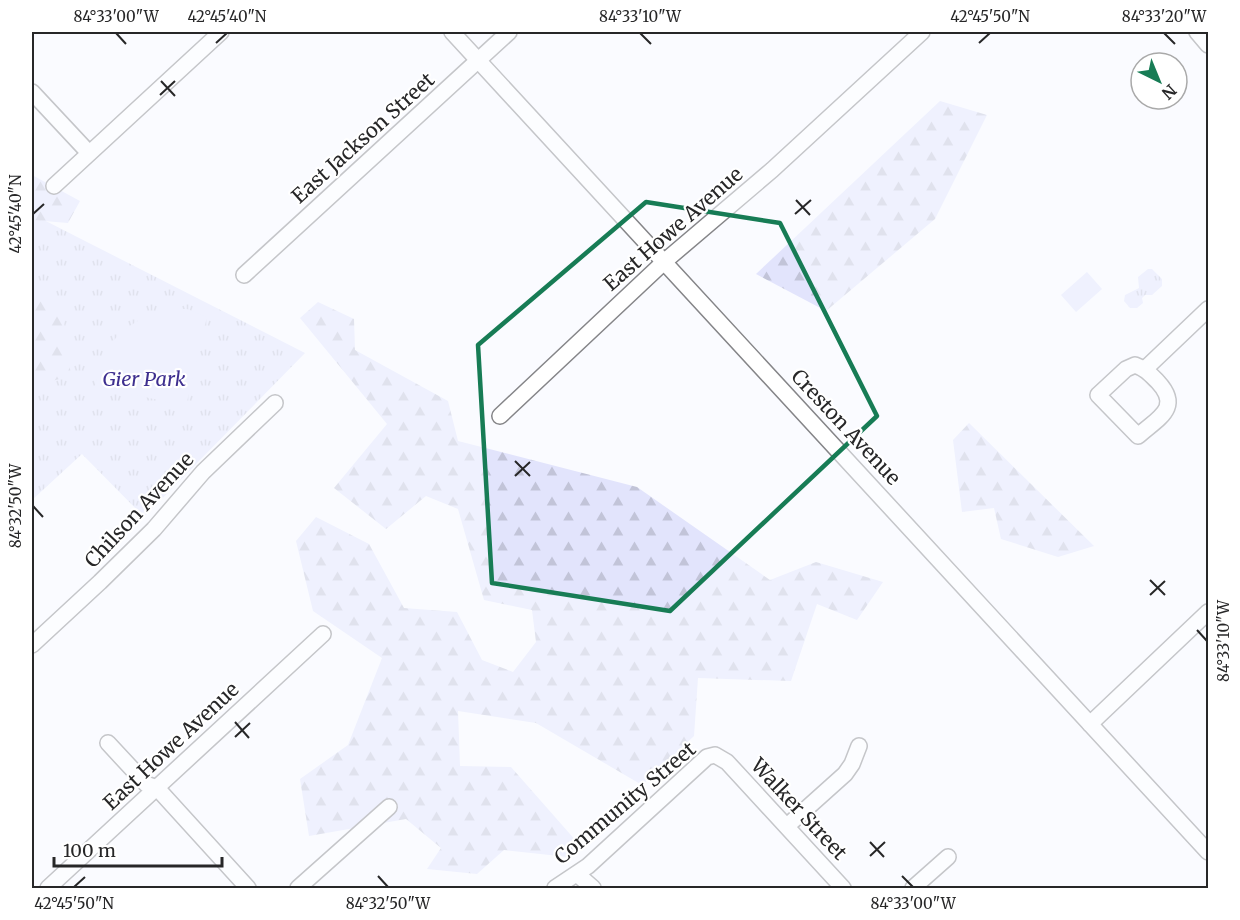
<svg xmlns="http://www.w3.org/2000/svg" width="1240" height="920" viewBox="0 0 1240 920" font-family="Merriweather,serif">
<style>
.grass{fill:url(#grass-tufts)}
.forest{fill:url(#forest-firs)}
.pitch{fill:#e2e4fc}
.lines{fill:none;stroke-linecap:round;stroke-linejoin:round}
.minor-casing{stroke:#858588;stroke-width:18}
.minor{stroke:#fff;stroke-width:15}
.marked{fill:none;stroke:#177c55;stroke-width:4.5;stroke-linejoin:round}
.ticks{fill:none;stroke:#272728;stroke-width:2}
.labels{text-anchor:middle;stroke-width:4.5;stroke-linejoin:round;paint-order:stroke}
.street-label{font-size:20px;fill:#272728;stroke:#fff}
.park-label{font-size:20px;font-style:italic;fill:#3e2f8f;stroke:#fff}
.neatline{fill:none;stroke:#272728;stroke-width:2}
.ticks-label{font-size:15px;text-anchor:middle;fill:#272728}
</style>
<defs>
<pattern id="grass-tufts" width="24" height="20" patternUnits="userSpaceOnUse" patternTransform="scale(1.5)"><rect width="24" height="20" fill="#e2e4fc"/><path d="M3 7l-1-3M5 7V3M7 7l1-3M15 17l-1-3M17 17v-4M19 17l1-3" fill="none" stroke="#c2c4d8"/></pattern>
<pattern id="forest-firs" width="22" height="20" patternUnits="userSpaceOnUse" patternTransform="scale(1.5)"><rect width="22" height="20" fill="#e2e4fc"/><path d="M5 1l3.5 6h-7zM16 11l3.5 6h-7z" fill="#c2c4d8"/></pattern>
</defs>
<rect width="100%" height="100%" fill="#fafbff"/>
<g class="grass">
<polygon points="32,214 305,353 144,517 82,454 32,500"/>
<polygon points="1148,269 1152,269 1162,279 1162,286 1152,295 1145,295 1142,298 1143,303 1137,308 1130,308 1124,301 1125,295 1139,288 1138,277"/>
</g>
<g class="forest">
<polygon points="940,101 987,115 935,219 826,311 756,274"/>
<polygon points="32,175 80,201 68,223 32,220"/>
<polygon points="39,285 62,307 71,376 32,386 32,298"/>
<polygon points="318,302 354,319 355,350 448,401 458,441 637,487 770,580 816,562 883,582 857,620 817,604 791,681 698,678 694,736 642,785 536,723 458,711 460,766 511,767 577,842 568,857 504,850 477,874 427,869 441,848 406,819 309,836 300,779 348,745 382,658 313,611 296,541 316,517 369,544 404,608 457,612 482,660 513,672 536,642 532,610 484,600 458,509 426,496 386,529 334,488 387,424 300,318"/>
<polygon points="969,423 1094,546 1058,557 1001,539 994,508 962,512 953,440"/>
</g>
<g class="pitch">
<polygon points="1087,272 1102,289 1076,312 1061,295"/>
<path d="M161,309H187L207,317L187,402L181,405L95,386C102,342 122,327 161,309Z"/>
</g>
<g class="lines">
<defs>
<g id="minor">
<polyline points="452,32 1208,852"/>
<polyline points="1197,32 1208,45"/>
<polyline points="32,92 89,153"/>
<polyline points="54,186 221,32"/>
<polyline points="244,275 509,32"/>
<path d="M1135,365C1146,369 1150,374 1158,382C1182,408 1158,418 1138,436L1098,395L1126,369Z"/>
<polyline points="1145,369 1208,309"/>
<polyline points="500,416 665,261 772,170 922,32"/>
<polyline points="32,645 100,582 154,529 203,472 275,403"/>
<polyline points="1090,724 1208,612"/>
<polyline points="108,743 146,784 157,788 248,888"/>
<polyline points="787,826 845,774 852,764 859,746"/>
<polyline points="577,874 593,888"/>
<polyline points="48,888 323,634"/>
<polyline points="298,888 389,807"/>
<polyline points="555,888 588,866 707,757 715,755 727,762 843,888"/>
<polyline points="913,888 948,857"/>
</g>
</defs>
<use href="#minor" class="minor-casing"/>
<use href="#minor" class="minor"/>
</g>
<path d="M0 0H1240V920H0ZM646,202L780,223L877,416L670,611L492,583L478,345Z" fill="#fafbff" fill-opacity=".55" fill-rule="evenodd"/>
<path class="marked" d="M646,202L780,223L877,416L670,611L492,583L478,345Z"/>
<path class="ticks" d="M116,33L126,44M640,33L651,44M1164,33L1175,44M216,43L227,33M979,43L990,33M161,81L175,96M160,95L175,81M796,200L810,215M33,214L44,204M795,214L811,200M515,461L530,476M515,476L530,462M33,506L43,517M1150,580L1165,595M1150,595L1165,581M1197,630L1207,641M235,722L249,738M235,737L250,723M870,842L884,857M870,856L885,842M378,876L388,887M902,876L913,887M74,887L85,877"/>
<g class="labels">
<g class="street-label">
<text transform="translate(363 138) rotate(-42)" y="7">East Jackson Street</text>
<text transform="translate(673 229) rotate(-41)" y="7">East Howe Avenue</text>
<text transform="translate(846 427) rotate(47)" y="7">Creston Avenue</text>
<text transform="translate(139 510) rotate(-47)" y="7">Chilson Avenue</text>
<text transform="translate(171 746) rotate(-43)" y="7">East Howe Avenue</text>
<text transform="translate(625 803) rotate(-40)" y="7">Community Street</text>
<text transform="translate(799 809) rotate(47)" y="7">Walker Street</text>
</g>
<g class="park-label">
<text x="144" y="386">Gier Park</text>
</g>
</g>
<rect width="1240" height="920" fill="none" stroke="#ffffff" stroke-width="66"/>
<g transform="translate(1159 81) rotate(137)"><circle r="28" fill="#ffffff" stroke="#a9a9a9" stroke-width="1.5"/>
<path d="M0-4.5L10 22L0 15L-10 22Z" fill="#177c55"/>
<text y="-9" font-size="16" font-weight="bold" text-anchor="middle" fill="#272728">N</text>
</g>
<path d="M54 857v9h168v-9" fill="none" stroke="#272728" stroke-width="3"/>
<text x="63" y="857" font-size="18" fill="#272728" stroke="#ffffff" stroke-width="4.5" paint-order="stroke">100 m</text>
<rect x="33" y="33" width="1174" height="854" class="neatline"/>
<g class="ticks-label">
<text x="116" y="22">84°33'00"W</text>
<text x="227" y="22">42°45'40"N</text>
<text x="640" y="22">84°33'10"W</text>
<text x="990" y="22">42°45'50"N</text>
<text x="1164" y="22">84°33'20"W</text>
<text transform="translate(16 214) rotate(-90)" y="5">42°45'40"N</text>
<text transform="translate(16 506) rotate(-90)" y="5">84°32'50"W</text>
<text transform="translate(1224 641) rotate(-90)" y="5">84°33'10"W</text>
<text x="74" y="909">42°45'50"N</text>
<text x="388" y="909">84°32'50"W</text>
<text x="913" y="909">84°33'00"W</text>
</g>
</svg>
